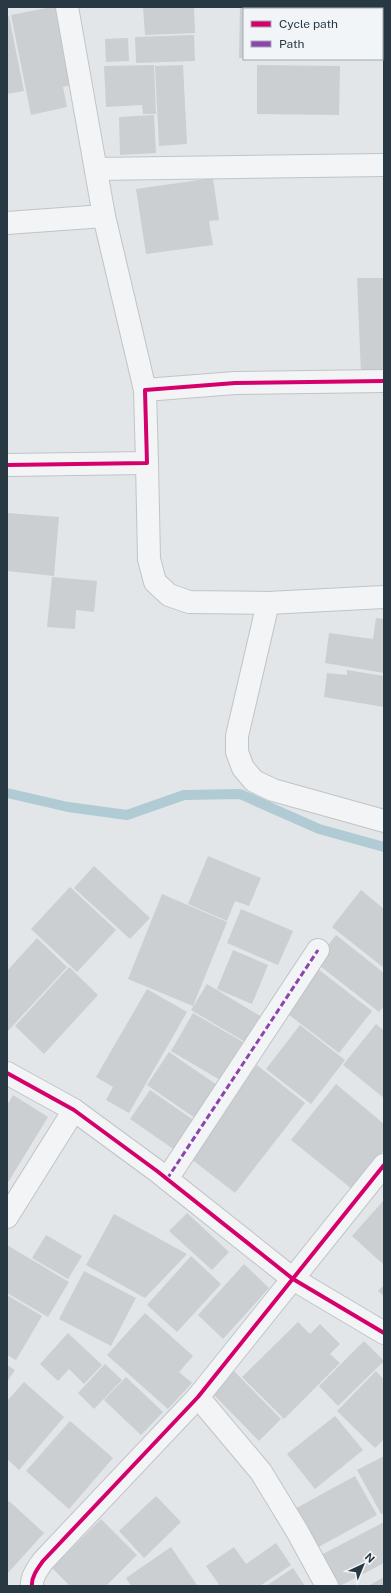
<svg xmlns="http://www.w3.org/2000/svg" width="391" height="1593" viewBox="0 0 391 1593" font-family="'Public Sans',sans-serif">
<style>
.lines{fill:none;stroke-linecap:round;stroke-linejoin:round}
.stream{stroke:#b0cbd4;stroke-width:10}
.building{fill:#cbcfd1}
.street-casing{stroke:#c1c4c6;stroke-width:24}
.street{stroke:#f2f4f5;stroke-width:22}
.quiet{stroke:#8e44ad;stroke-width:3;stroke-dasharray:6 3;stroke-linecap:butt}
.cycleway-casing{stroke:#f1f5f8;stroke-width:6}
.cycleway{stroke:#d6006c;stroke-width:4}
</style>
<rect width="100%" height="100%" fill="#e3e6e8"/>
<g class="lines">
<polyline class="stream" points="7,793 68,807 127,815 184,795 240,794 319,829 384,847"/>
</g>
<g class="building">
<polygon points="51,7 56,7 72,85 63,87 67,107 31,115 11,15"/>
<polygon points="143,7 194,7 195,33 145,35"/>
<polygon points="240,7 270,7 270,9 244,9 244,58 239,58"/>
<rect x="272" y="7" width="37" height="2"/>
<polygon points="347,7 384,7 384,59 382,59 382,9 347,9"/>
<polygon points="9,16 24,91 7,94 7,17"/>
<polygon points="194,35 195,61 136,63 135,37"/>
<polygon points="128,38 129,61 106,62 105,39"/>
<polygon points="154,65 156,114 143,114 142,105 106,107 104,66"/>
<polygon points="183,65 187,144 159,146 155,66"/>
<polygon points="257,65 340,66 339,115 257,114"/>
<polygon points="154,115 156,153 120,155 119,117"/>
<polygon points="213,178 219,220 209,221 213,245 146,254 136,189"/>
<polygon points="357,278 384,278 384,374 361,374"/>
<polygon points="7,513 59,517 54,576 7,571"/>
<polygon points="52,577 97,581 94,612 76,610 75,629 47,627"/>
<polygon points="376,618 384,619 384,673 325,663 329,633 373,639"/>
<polygon points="347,670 384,676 384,707 324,697 327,673 347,675"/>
<polygon points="208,856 261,878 249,906 235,901 227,921 188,904"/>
<polygon points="94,866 150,918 130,939 74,888"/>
<polygon points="70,887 116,930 77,972 31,929"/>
<polygon points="361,890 384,909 384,968 332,927"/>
<polygon points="162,894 227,922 193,1006 128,979"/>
<polygon points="241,909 293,931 278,965 227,943"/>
<polygon points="336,935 384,973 384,1006 379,1012 315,962"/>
<polygon points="37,938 67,967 7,1032 7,971"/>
<polygon points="233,950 268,965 252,1004 217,989"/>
<polygon points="69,967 98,995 44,1054 15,1026"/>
<polygon points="318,969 372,1011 339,1053 284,1011"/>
<polygon points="207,984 262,1017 247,1043 191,1010"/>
<polygon points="147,989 187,1012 129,1113 106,1100 113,1087 96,1077"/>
<polygon points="193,1013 243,1042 220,1080 171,1051"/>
<polygon points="376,1024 384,1031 384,1098 343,1065"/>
<polygon points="300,1025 345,1060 311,1104 266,1069"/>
<polygon points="169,1052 220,1087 198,1120 147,1085"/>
<polygon points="257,1065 305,1103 235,1193 186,1155"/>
<polygon points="336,1084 384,1124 384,1150 352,1189 291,1140"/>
<polygon points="150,1090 202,1126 182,1155 130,1119"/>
<polygon points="13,1095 48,1117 7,1184 7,1105"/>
<polygon points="384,1200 384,1265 352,1236"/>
<polygon points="187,1213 229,1252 212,1270 169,1231"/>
<polygon points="114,1214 187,1254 145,1298 86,1265"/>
<polygon points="46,1235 82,1256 68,1279 32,1258"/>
<polygon points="7,1245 69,1282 48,1317 7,1293"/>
<polygon points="191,1256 221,1284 177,1332 147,1305"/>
<polygon points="244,1264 269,1288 223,1339 198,1315"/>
<polygon points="84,1271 136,1298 111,1346 59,1319"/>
<polygon points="384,1285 384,1296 378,1291"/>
<polygon points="7,1295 42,1316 16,1360 7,1355"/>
<polygon points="145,1313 193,1356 179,1372 192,1383 168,1409 107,1355"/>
<polygon points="298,1322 310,1334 320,1324 340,1344 330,1354 340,1363 284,1419 242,1377"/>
<polygon points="68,1333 102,1365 84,1384 69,1369 58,1381 40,1364"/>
<polygon points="364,1341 384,1361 338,1406 319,1386"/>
<polygon points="105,1364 122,1380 94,1409 78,1393"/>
<polygon points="7,1365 15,1370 7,1382"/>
<polygon points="234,1371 281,1419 259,1441 212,1393"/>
<polygon points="376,1371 384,1380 384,1439 375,1448 337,1411"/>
<polygon points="126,1377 163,1412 141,1435 104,1400"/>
<polygon points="24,1382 64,1417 19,1470 7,1459 7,1401"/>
<polygon points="335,1416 363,1450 315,1489 287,1454"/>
<polygon points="70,1421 113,1458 69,1509 26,1471"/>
<polygon points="384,1456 384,1513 381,1514 357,1470"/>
<polygon points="355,1476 377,1515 313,1550 291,1511"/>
<polygon points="156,1496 181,1522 144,1558 119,1531"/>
<polygon points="9,1501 44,1533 7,1574 7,1503"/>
<polygon points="101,1519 137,1555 106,1586 70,1586 52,1568"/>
<polygon points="384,1522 384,1563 340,1586 323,1554"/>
<polygon points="276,1543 291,1565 260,1586 220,1586 206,1566 234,1547 246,1564"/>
<polygon points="171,1547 197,1585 131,1586 126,1578"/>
<polygon points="293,1568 305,1586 266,1586"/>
<polygon points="384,1577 384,1586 368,1586"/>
</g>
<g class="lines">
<defs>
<g id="street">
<polyline points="67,7 104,216 145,390"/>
<polyline points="96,169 384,165"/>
<polyline points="7,223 104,216"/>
<polyline points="147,463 149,559 155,582 169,595 189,602 268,603 384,597"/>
<polyline points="7,465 147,463 145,390 235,383 384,381"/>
<polyline points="268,603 237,736 237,752 243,768 254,781 273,790 384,821"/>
<polyline points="7,1073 74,1110 157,1171 293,1279 384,1333"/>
<polyline points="167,1179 318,950"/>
<polyline points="7,1217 74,1110"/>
<polyline points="198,1397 261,1472 297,1531 327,1586"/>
<path d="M32,1586C31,1577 38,1568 43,1561L198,1397L384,1165"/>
</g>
</defs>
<use href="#street" class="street-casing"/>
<use href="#street" class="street"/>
<polyline class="quiet" points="167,1179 318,950"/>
<defs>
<g id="cycleway">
<polyline points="7,465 147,463 145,390 235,383 384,381"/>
<polyline points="7,1073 74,1110 157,1171 293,1279 384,1333"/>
<path d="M32,1586C31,1577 38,1568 43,1561L198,1397L384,1165"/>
</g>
</defs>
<use href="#cycleway" class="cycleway-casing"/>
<use href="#cycleway" class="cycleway"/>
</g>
<rect width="391" height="1593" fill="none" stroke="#283943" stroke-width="16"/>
<rect x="243" y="8" width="140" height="52" fill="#f1f5f8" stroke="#a1aab0"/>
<rect x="251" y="21" width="20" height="6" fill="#d6006c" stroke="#a1aab0"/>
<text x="279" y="28" font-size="12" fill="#283943">Cycle path</text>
<rect x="251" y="41" width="20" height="6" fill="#8e44ad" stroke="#a1aab0"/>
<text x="279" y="48" font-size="12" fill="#283943">Path</text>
<g transform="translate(363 1565) rotate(44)" stroke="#f1f5f8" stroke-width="3" paint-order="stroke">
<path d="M0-3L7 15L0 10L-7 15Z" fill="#283943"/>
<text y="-6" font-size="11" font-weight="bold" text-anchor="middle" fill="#283943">N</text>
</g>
</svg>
